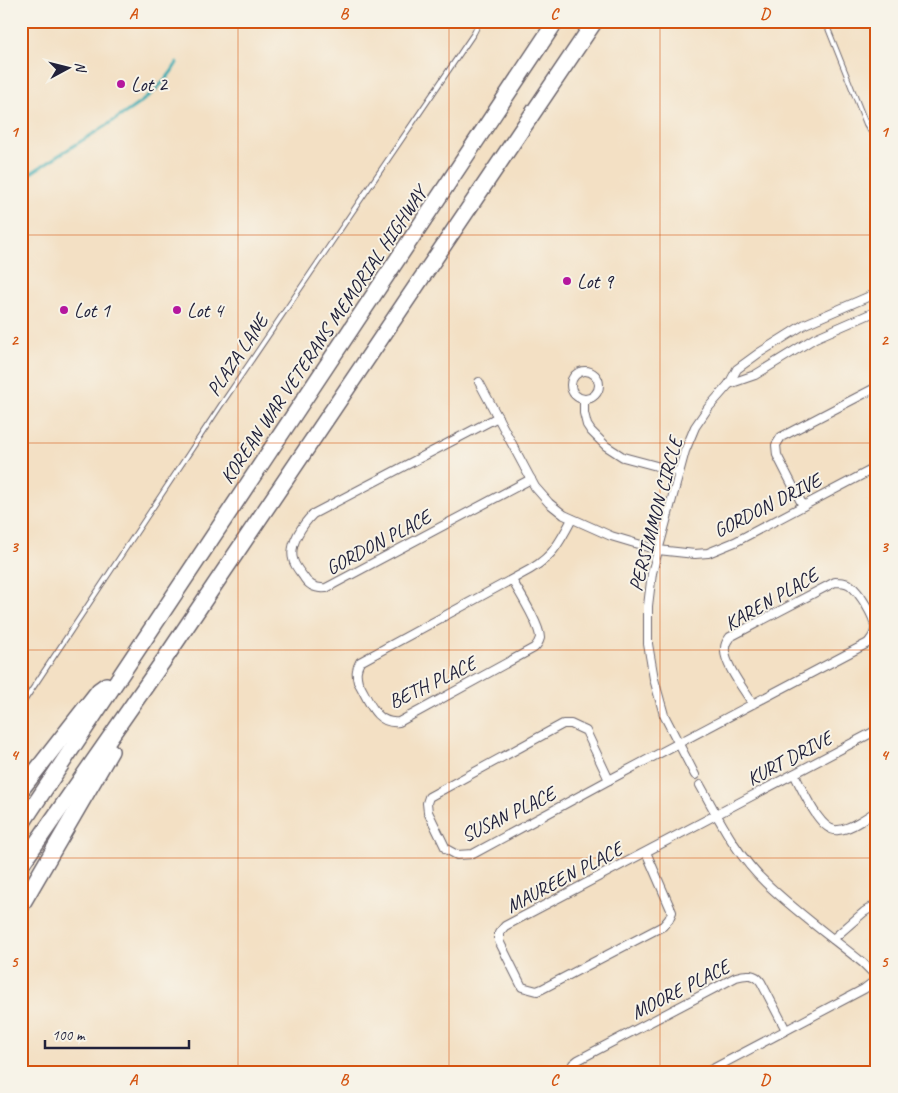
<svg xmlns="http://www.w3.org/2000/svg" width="898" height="1093" viewBox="0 0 898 1093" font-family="Caveat,sans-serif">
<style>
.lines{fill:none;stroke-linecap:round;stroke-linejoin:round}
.stream{stroke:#38abb2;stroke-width:3}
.service-casing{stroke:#6b646b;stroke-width:6}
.minor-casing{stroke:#6b646b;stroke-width:10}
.motorway-casing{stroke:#6b646b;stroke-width:18}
.service{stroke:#fff;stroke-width:4}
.minor{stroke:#fff;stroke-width:8}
.motorway{stroke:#fff;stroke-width:15}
.grid{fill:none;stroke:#d45411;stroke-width:1;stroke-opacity:0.55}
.poi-dot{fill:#b5179e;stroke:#f7f3e8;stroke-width:2}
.labels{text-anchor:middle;stroke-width:4;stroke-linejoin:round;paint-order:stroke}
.poi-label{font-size:20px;fill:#22223b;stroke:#f7f3e8;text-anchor:start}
.street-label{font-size:20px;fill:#22223b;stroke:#f7f3e8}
.neatline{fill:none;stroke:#d45411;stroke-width:2}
.grid-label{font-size:16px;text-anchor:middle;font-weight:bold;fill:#d45411}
</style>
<rect width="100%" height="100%" fill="#f7f3e8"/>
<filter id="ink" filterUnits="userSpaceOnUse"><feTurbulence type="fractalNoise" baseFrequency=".02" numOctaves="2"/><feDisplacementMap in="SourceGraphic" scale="10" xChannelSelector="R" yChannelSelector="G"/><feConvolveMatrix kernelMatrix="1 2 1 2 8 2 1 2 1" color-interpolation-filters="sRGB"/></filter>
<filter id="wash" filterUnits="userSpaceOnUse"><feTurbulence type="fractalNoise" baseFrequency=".0096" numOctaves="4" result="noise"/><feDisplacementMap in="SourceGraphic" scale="20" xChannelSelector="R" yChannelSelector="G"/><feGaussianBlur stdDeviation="1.12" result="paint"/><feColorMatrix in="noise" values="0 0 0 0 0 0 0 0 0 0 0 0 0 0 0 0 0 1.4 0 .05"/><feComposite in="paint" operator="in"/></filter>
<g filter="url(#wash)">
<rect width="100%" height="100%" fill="#f3e0c4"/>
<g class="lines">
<g class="stream">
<polyline points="197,24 198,21"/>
<path d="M21,182L28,175C51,160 73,146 96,132C126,112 159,95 177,63"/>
</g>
</g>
</g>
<g filter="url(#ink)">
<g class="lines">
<defs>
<g id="service">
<polyline points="825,21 866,124 877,141"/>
<polyline points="21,706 221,405 474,33 480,21"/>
</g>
<g id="minor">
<polyline points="873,295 877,304"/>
<circle cx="585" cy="385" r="14"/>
<polyline points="479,382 535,487 549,503 564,515 611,536 658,550 695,554 708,553 735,542 877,467"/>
<polyline points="729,384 755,375 815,338 877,311"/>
<polyline points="584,400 584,413 587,425 591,431 606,446 623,457 679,472"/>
<path d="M498,417L313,514C303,524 289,544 293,559C294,565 299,571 303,576C308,585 315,589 326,588L531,479"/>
<polyline points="803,506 777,455 776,445 781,437 877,387"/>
<path d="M512,580C519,592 540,625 540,638C539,642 537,645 534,648L399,722C375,725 369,700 358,682C356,674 356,669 360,662L520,575C550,560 557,548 572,519"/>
<polygon points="563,724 571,724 586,731 609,780 473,854 457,855 446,849 428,812 427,803 429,797"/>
<path d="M794,774C802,788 820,833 838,830C851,829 865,818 877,811"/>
<polyline points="695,775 664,715 654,679 648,644 648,606 652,573 685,451 695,427 708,408 729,384 737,369 759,353 805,324 877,293"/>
<path d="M609,780L868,643C871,639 875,635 875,629C876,618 859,592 850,585C845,582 841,582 835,582L730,637C727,641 725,643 725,648C723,663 745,691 753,704"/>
<path d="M700,785C719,819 737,856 766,883C796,912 831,937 863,963L877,977"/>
<polyline points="646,852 672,912 669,919 663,926 542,989 537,991 522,987 499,941 499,933 505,926 877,730"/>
<polyline points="833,939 864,912 877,904"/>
<path d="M570,1072L573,1064L578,1060L736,977C746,974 755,973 761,982L786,1030"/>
<polyline points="707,1072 864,989 877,979"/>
</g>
<g id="motorway">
<polyline points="21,790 99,690 106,685"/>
<polyline points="21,825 556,21"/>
<polyline points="21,865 166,657 595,21"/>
<polyline points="21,906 111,751"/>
</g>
</defs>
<use href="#service" class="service-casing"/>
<use href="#minor" class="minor-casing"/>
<use href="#motorway" class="motorway-casing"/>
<use href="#service" class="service"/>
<use href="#minor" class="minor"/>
<use href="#motorway" class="motorway"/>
</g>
</g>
<path class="grid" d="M238,21V1072M449,21V1072M660,21V1072M21,235H877M21,443H877M21,650H877M21,858H877"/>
<g class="poi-dot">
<circle cx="121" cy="84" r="5"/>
<circle cx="567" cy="281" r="5"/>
<circle cx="64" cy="310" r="5"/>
<circle cx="177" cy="310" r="5"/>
</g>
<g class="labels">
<g class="poi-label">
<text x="131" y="91">Lot 2</text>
<text x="577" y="288">Lot 9</text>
<text x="74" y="317">Lot 1</text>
<text x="187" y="317">Lot 4</text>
</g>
<g class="street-label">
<text transform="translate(323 335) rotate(-56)" y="7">KOREAN WAR VETERANS MEMORIAL HIGHWAY</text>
<text transform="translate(237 355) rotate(-56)" y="7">PLAZA LANE</text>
<text transform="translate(767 505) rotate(-27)" y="7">GORDON DRIVE</text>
<text transform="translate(655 514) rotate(-75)" y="7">PERSIMMON CIRCLE</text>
<text transform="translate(378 542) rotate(-28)" y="7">GORDON PLACE</text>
<text transform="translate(771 599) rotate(-30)" y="7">KAREN PLACE</text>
<text transform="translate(432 682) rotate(-26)" y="7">BETH PLACE</text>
<text transform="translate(789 758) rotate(-28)" y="7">KURT DRIVE</text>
<text transform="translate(508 814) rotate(-26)" y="7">SUSAN PLACE</text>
<text transform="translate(564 877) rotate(-28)" y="7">MAUREEN PLACE</text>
<text transform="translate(680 989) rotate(-27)" y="7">MOORE PLACE</text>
</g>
</g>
<rect width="898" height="1093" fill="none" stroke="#f7f3e8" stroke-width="55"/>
<g transform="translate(68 68) rotate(83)" stroke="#f7f3e8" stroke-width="4" paint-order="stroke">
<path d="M0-4L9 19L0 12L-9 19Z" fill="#22223b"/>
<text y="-8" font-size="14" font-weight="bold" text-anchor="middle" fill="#22223b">N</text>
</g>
<path d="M45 1040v8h144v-8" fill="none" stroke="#22223b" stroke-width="2.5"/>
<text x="52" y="1040" font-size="15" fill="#22223b" stroke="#f7f3e8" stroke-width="4" paint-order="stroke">100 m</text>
<rect x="28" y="28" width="842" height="1038" class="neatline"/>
<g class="grid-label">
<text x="133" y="19">A</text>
<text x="344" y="19">B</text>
<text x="554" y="19">C</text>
<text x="765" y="19">D</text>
<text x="14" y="137">1</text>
<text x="884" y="137">1</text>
<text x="14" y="345">2</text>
<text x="884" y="345">2</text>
<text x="14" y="552">3</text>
<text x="884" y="552">3</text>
<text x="14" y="760">4</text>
<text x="884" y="760">4</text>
<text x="14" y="967">5</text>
<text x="884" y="967">5</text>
<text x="133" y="1085">A</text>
<text x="344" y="1085">B</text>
<text x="554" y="1085">C</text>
<text x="765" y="1085">D</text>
</g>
</svg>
